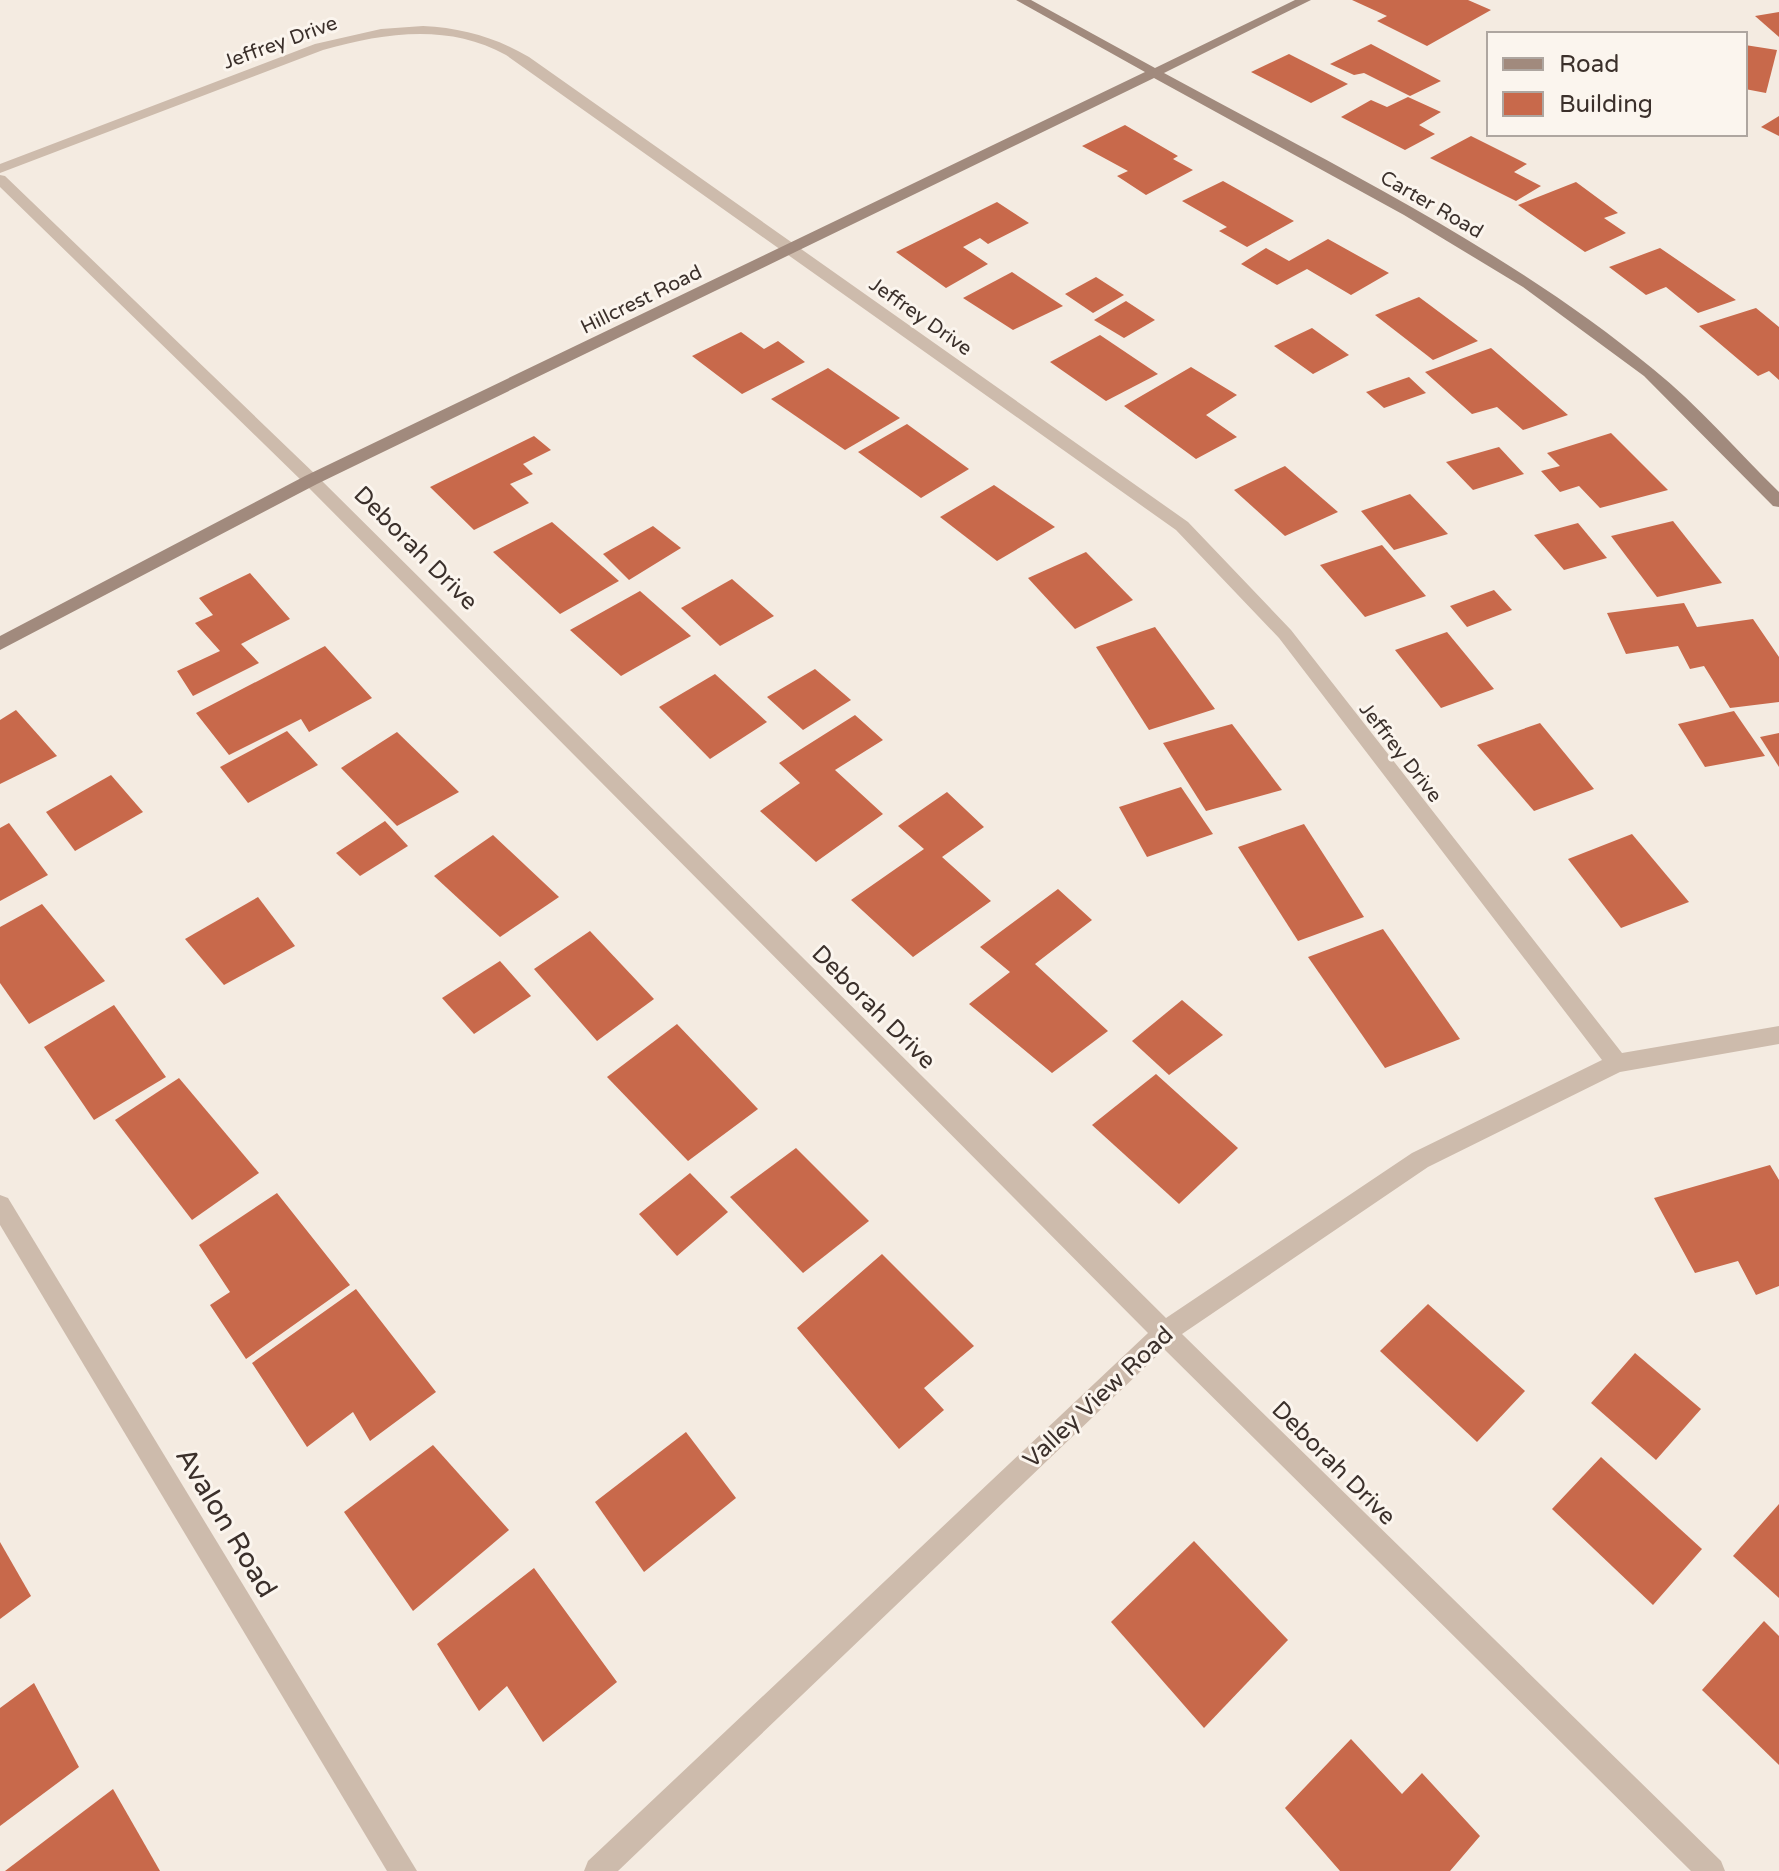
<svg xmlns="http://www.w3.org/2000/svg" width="1779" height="1871" viewBox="0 0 1779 1871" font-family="'Varela Round',sans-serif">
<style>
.building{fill:#c8694b}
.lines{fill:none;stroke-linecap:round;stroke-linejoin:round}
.street{fill:#cdbbac;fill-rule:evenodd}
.secondary{fill:#a18a7d;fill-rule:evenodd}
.labels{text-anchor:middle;stroke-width:6;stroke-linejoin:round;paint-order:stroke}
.far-street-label{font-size:20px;fill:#3b302b;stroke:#fbf5ee}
.street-label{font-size:24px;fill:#3b302b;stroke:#fbf5ee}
.near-street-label{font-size:28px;fill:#3b302b;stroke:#fbf5ee}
</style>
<rect width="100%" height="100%" fill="#f4ebe1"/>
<g class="building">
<polygon points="1352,0 1468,0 1491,10 1427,46 1377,21 1387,16"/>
<polygon points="1779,12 1779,37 1755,16"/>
<polygon points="1371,44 1441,81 1410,96 1364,73 1354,75 1330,64"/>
<polygon points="1745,45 1777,50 1766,93 1745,89"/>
<polygon points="1289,54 1348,84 1311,103 1251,72"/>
<polygon points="1408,97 1441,112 1419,125 1435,134 1405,150 1341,117 1371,100 1387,107"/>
<polygon points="1779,116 1779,136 1761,127"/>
<polygon points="1125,125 1178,156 1173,159 1193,170 1146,195 1117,176 1128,171 1082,146"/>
<polygon points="1471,136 1527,164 1514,172 1541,186 1516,201 1430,158"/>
<polygon points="1223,181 1294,221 1247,247 1219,231 1227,227 1182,201"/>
<polygon points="1576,182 1618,213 1604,218 1626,233 1585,252 1518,205"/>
<polygon points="997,202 1029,223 988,244 980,238 963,247 988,264 946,288 896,252"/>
<polygon points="1328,239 1389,273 1351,295 1307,269 1277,285 1241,264 1266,248 1289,261"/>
<polygon points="1660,248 1736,300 1698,313 1666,287 1646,295 1609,267"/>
<polygon points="1012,272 1063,306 1013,330 963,298"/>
<polygon points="1096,277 1124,295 1093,313 1065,294"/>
<polygon points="1419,297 1478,341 1433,360 1375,315"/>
<polygon points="1126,301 1155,320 1124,338 1094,320"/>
<polygon points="1756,308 1779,327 1779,380 1769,371 1758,376 1699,326"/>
<polygon points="1312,328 1349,355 1313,374 1274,346"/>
<polygon points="741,332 764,349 778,341 805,362 742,394 692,356"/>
<polygon points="1100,335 1158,374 1106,401 1050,362"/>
<polygon points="1491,348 1568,415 1523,430 1497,407 1472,414 1425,372"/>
<polygon points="1191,367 1237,395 1206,415 1237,437 1196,459 1124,406"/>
<polygon points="828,368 900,418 845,450 771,399"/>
<polygon points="1409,377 1426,393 1384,408 1366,392"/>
<polygon points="907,424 969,469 921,498 858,452"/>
<polygon points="1611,433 1668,490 1600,508 1579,486 1560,492 1541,471 1560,466 1547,453"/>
<polygon points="534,436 551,450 523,464 533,474 510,484 529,503 474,530 430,487"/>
<polygon points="1499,447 1524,474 1473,490 1446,462"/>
<polygon points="1285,466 1338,512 1285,536 1234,490"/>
<polygon points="994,485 1055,527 997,561 940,517"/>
<polygon points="1410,494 1448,534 1394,550 1361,511"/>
<polygon points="1673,521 1722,583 1657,597 1611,536"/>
<polygon points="552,522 619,581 560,614 493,552"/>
<polygon points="1578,523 1607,558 1564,570 1534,535"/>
<polygon points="653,526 681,548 629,580 603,554"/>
<polygon points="1382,545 1426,596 1365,617 1320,565"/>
<polygon points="1086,552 1133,600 1075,629 1028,578"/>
<polygon points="250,573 290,619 241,644 259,663 193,696 177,671 220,651 195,623 213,615 199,598"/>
<polygon points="732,579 774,616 720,646 681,608"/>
<polygon points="1494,590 1512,610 1467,627 1450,606"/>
<polygon points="640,591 691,636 621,676 570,630"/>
<polygon points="1684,603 1697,627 1753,619 1779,657 1779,702 1730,708 1704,666 1690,669 1678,646 1626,654 1607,613"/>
<polygon points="1155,627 1215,709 1149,730 1096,647"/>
<polygon points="1447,632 1494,689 1441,708 1395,650"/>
<polygon points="325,646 372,698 309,732 301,719 229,755 196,713"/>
<polygon points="815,669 851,700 803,730 767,697"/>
<polygon points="715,674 767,722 710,759 659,707"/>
<polygon points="16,710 57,756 0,784 0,720"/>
<polygon points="1734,711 1765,756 1705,767 1678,724"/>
<polygon points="855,715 883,740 835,770 883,814 816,862 760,811 800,783 779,763"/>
<polygon points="1540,723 1594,789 1534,811 1477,745"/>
<polygon points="1232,724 1282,790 1206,811 1163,743"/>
<polygon points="287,731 318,765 248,803 220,767"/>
<polygon points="397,732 459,792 397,826 341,768"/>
<polygon points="1779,733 1779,767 1760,737"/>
<polygon points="111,775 143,812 75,851 46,812"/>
<polygon points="1181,787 1213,834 1147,857 1119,807"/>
<polygon points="947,792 984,827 942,857 991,901 913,957 851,900 924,849 898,826"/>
<polygon points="385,821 408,846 360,876 336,853"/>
<polygon points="9,823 48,875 0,901 0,828"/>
<polygon points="1304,824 1364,917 1298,941 1238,847"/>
<polygon points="1632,834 1689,902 1621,928 1568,859"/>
<polygon points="493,835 559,897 500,937 434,876"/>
<polygon points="1058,889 1092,920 1035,964 1108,1031 1052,1073 969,1004 1010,972 980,947"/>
<polygon points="258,897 295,946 224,985 185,939"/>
<polygon points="42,904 105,981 29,1024 0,983 0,927"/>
<polygon points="1383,929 1460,1039 1385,1068 1308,957"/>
<polygon points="590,931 654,999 597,1041 534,969"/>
<polygon points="500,961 531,996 474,1034 442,998"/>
<polygon points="1182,1000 1223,1035 1169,1075 1132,1041"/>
<polygon points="114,1005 166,1077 94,1120 44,1047"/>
<polygon points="677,1024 758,1109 688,1161 607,1077"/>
<polygon points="1156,1074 1238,1148 1179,1204 1092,1125"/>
<polygon points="179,1078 259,1173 192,1220 115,1120"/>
<polygon points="796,1148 869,1221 803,1273 730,1197"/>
<polygon points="1770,1165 1779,1180 1779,1286 1756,1295 1738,1261 1695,1273 1654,1198"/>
<polygon points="690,1173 728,1212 677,1256 639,1214"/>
<polygon points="277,1193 350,1285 246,1359 210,1305 230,1292 199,1245"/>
<polygon points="882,1254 974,1346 924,1388 944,1410 899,1449 797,1328"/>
<polygon points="356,1289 436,1392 370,1441 353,1412 307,1447 252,1363"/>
<polygon points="1428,1304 1525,1391 1477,1442 1380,1351"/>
<polygon points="1635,1353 1701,1409 1656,1460 1591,1403"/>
<polygon points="686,1432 736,1498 644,1572 595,1502"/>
<polygon points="433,1445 509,1530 413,1611 344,1512"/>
<polygon points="1601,1457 1702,1549 1653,1605 1552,1509"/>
<polygon points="1779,1504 1779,1598 1733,1556"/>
<polygon points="1194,1541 1288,1640 1204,1728 1111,1622"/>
<polygon points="0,1542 31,1596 0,1619"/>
<polygon points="534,1568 617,1682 543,1742 507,1686 479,1711 437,1644"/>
<polygon points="1764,1621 1779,1636 1779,1765 1702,1690"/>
<polygon points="34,1683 79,1767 0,1826 0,1708"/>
<polygon points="1351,1739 1402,1794 1422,1773 1480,1836 1450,1871 1340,1871 1285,1808"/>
<polygon points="113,1789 160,1871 5,1871"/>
</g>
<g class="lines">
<g class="street">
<path d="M423,26C462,28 495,37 529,57L1188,522L1291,630L1622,1053L1779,1026V1044L1620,1072L1428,1167L1182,1334L1721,1861L1725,1871H1691L1164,1349L618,1871H584L588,1861L1148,1333L305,484L0,187V175L5,176L317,476L1166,1318L1412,1153L1602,1060L1279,638L1176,530L506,55C448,23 384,33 323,50L0,173V164L315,44L381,29Z"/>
<polygon points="0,1195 8,1198 417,1871 387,1871 0,1225"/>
</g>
<path class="secondary" d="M1016,0H1031L1155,68L1295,0H1311L1164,73C1331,164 1506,248 1653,369C1698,405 1738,452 1779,492V507L1773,506L1644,376L1523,287L1404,215L1154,78L317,484L0,650V636L305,476L1145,72Z"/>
</g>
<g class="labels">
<g class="far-street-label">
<text transform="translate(280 42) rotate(-20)" y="7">Jeffrey Drive</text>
<text transform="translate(1432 204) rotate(30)" y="7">Carter Road</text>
<text transform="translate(641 299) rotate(-26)" y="7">Hillcrest Road</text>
<text transform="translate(921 316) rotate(35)" y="7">Jeffrey Drive</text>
<text transform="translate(1401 752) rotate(52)" y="7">Jeffrey Drive</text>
</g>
<g class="street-label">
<text transform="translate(416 548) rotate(45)" y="8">Deborah Drive</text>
<text transform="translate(874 1007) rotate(45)" y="8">Deborah Drive</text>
<text transform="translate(1098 1397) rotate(-43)" y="8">Valley View Road</text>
<text transform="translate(1334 1463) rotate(45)" y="8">Deborah Drive</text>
</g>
<g class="near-street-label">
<text transform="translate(227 1522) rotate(59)" y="10">Avalon Road</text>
</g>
</g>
<rect x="1487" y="32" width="260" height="104" fill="#fbf5ee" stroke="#aea6a0" stroke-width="2"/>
<rect x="1503" y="58" width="40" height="12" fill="#a18a7d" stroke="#aea6a0" stroke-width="2"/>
<text x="1559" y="72" font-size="24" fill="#3b302b">Road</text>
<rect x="1503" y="92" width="40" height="24" fill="#c8694b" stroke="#aea6a0" stroke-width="2"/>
<text x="1559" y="112" font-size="24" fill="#3b302b">Building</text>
</svg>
